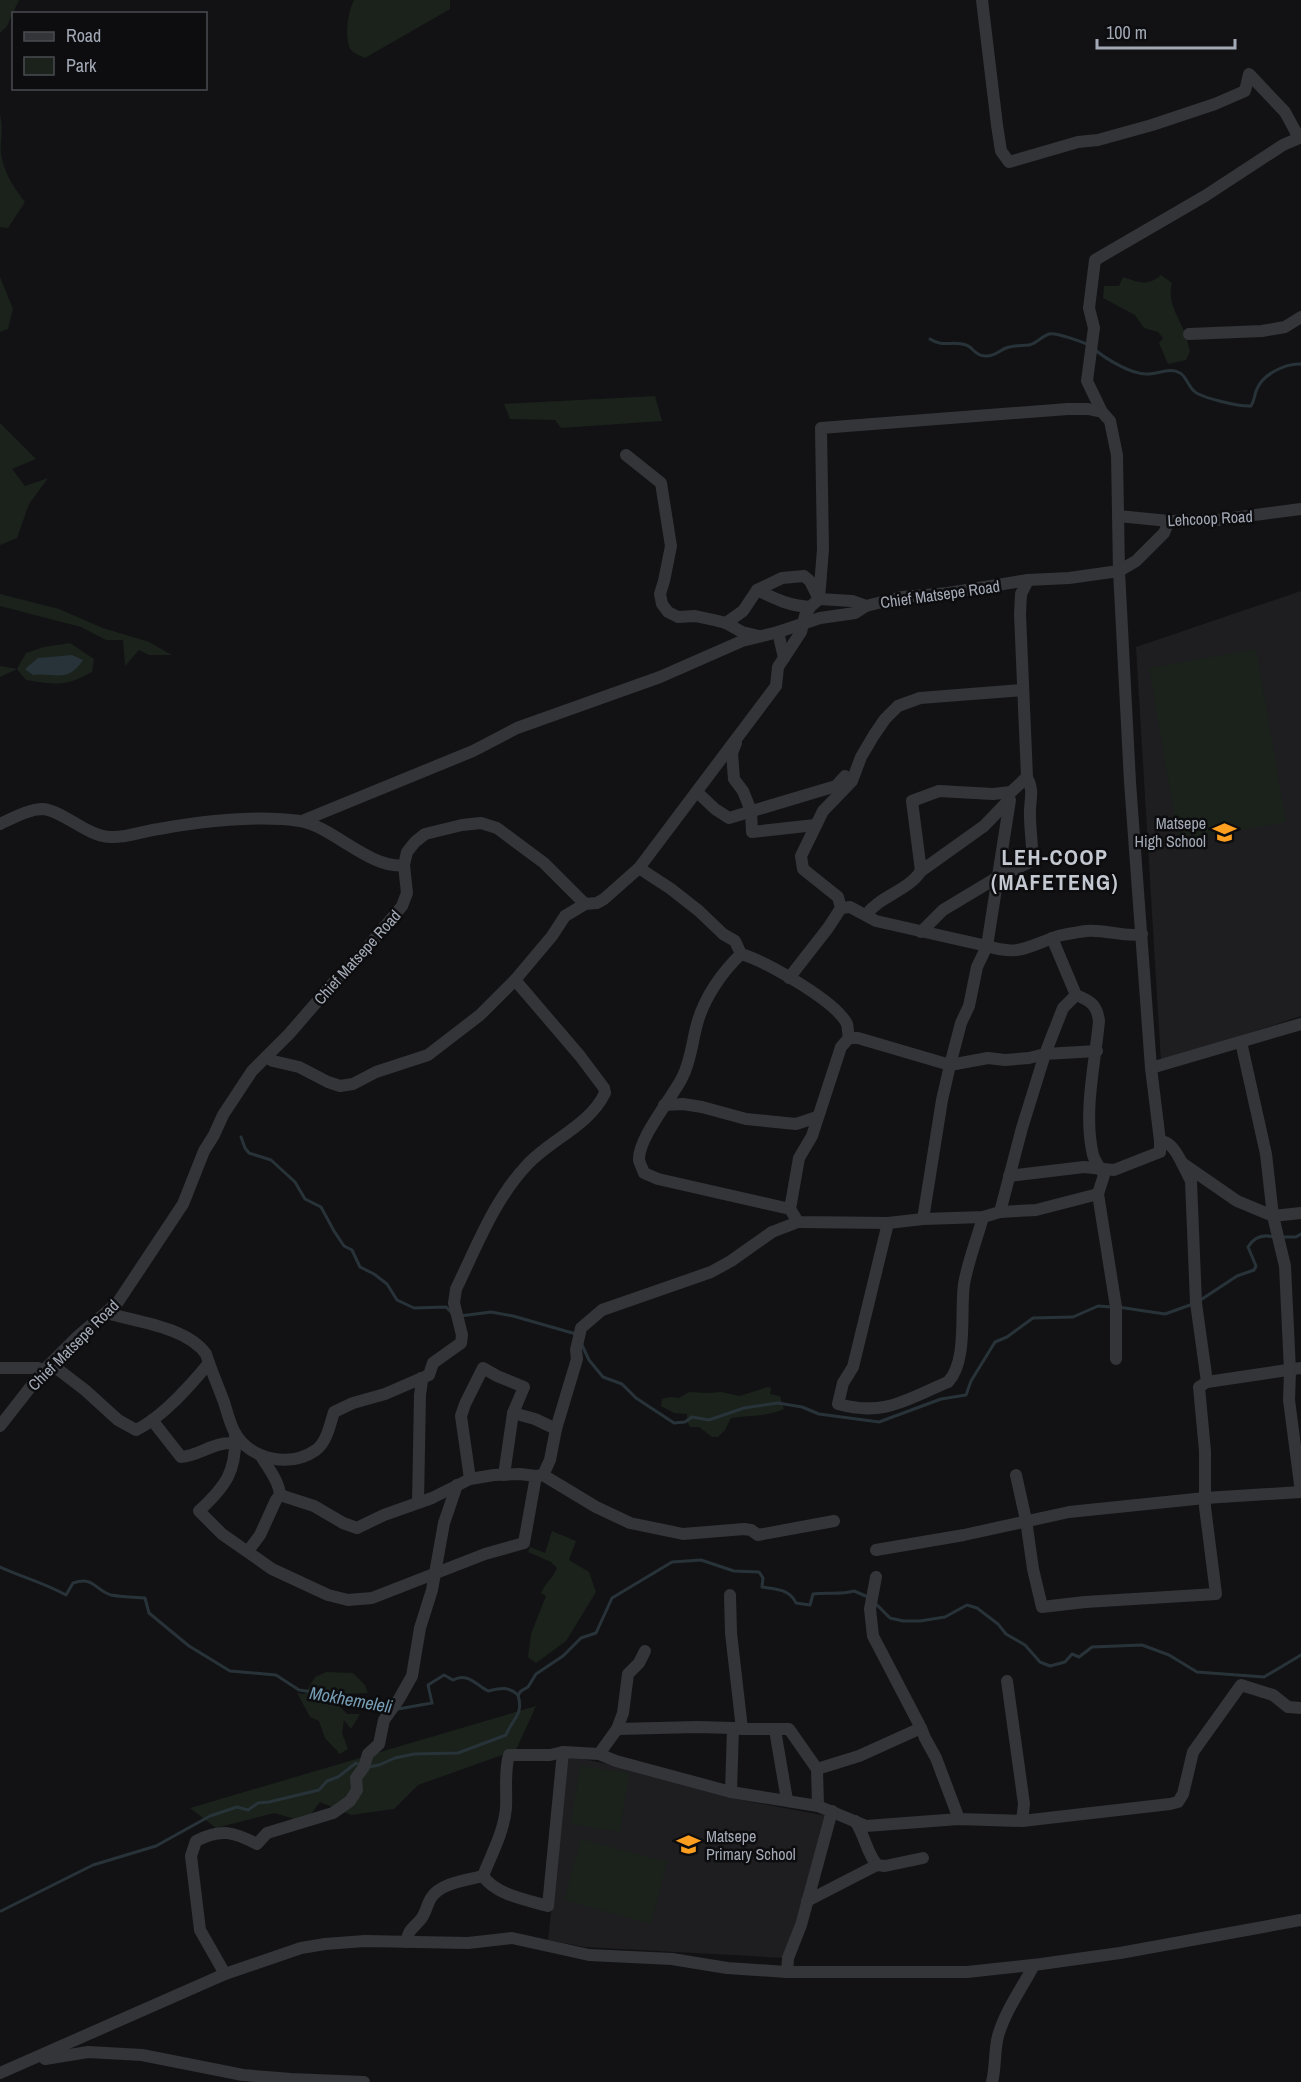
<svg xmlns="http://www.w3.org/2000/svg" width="1301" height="2082" viewBox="0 0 1301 2082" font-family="'Archivo Narrow',sans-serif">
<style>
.built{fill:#1e1e21}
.green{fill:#1a221b}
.water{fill:#283339}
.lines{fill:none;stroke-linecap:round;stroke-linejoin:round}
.stream{stroke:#283339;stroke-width:3}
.minor{stroke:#333539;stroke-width:12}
.labels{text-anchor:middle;stroke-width:5;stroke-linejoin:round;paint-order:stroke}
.street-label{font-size:16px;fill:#a3aab6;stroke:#0d0d0f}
.poi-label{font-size:16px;fill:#a3aab6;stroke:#0d0d0f;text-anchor:end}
.water-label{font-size:18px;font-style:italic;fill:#769db4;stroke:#0d0d0f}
.district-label{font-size:22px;font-weight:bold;letter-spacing:1.5px;fill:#c4c9d1;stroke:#0d0d0f}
</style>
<rect width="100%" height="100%" fill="#121214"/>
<g class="built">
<polygon points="1301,591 1301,1016 1161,1062 1136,647"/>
<polygon points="568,1756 637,1770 736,1799 827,1816 785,1958 585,1947 548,1940"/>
</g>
<g class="green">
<polygon points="0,0 19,0 7,26 0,33"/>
<path d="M354,0H450V9L365,58C361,56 355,54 352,51C343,41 348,11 354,0Z"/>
<path d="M0,115C4,129 0,141 1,154C4,173 14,188 25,202L8,228L0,227Z"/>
<path d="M1161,275L1172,283C1167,302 1178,316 1185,333C1187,338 1188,345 1190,351L1186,360L1168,364L1159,343L1163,338L1158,332L1144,328L1135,315L1103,298L1104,286H1119L1123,277C1139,282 1147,287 1161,275Z"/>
<polygon points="0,277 13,309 8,329 0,332"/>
<polygon points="655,396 662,421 561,428 555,420 510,419 504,404"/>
<polygon points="0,423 36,459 12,469 25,486 48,478 29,504 17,538 0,545"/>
<polygon points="0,594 59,609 103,628 149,642 172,655 149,655 139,650 125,666 123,640 106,640 81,627 0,606"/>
<path d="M70,643L94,659L92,672C64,687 57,685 26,680L17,669L0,677V666L17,669L26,653L44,647Z"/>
<polygon points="1256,649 1286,822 1179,841 1149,668"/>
<path d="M768,1387L771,1388L770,1394L780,1396L784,1409C767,1417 749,1415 731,1418L725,1430L718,1437H712L699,1427H690L687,1421V1414L674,1413L661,1406L662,1399L671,1397L679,1398L689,1392L708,1393L722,1392L739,1396Z"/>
<path d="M552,1531L576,1541L569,1560L589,1572L596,1592L566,1641L536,1663L528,1657L531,1634L546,1596L541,1593C546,1582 553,1578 557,1568L551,1562L528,1552L530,1547L545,1553Z"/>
<polygon points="326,1672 353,1673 365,1685 368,1693 342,1694 338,1705 347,1714 360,1714 351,1729 344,1720 342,1733 348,1749 340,1754 325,1738 319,1721 310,1717 297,1693 305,1694 315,1677"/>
<polygon points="536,1706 516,1750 418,1785 394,1809 351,1815 320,1802 305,1822 274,1813 216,1828 190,1808"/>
<polygon points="580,1766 629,1773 620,1832 571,1824"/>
<polygon points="581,1839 667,1862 651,1924 564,1900"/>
</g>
<path class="water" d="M72,655L83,660C67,684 56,672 33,675L25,669L38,658Z"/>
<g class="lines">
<g class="stream">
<path d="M930,339C943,348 953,340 966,345C973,347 975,356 985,356C994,357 999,351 1006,348C1014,345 1021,346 1029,345C1036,344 1042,336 1049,334C1056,332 1082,342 1089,345"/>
<path d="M1094,349C1106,359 1132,375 1148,374C1159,374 1170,367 1180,373C1186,376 1188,386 1194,391C1201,398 1241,407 1251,406C1255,400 1254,395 1257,389C1263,374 1286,363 1301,364"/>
<polyline points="241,1137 245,1148 249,1153 271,1160 295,1182 305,1199 321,1207 334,1231 344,1246 352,1250 360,1267 374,1274 387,1284 397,1300 414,1308 446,1307 452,1313"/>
<polyline points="1280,1237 1296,1237 1301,1234"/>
<path d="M1199,1301L1237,1276L1254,1270L1256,1266L1248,1247C1254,1237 1263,1234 1274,1237"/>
<polyline points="1118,1307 1165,1314 1193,1304"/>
<polyline points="460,1316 491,1312 513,1316 576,1334"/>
<polyline points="582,1345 589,1360 603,1377 622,1384 636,1398 674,1423 685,1422 692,1417 709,1420 744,1408 778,1403 802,1407 819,1414 879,1422 941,1399 966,1395 971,1381 995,1342 1007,1337 1033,1318 1073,1317 1098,1306 1111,1307"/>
<path d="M0,1567C22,1577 45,1583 66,1595L73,1583C95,1576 94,1590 111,1595C121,1597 134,1597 145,1598L149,1613L189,1646L230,1671L276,1675L299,1690L364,1699L367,1703L379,1704L388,1709"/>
<polyline points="875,1603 890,1618 903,1621 920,1621 945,1617 967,1605 977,1608 998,1624 1006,1634 1025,1645 1040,1662 1050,1666 1065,1662 1072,1654 1079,1657 1092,1647 1142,1645 1169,1655 1197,1672 1264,1677 1301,1655"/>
<path d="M398,1709L432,1703L428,1685L444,1675L453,1680C468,1672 476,1685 488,1691C501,1688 508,1686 518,1695L521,1691L528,1687L536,1674L563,1656L581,1638L596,1633L612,1598L672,1562L701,1560L734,1571L759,1572L763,1578L762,1587C776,1589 790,1589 796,1603L810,1605L813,1594C827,1592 840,1595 854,1591L868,1597"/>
<path d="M369,1767L379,1765L395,1758L414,1754L458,1753L506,1735C512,1719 524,1715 518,1695"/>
<polyline points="1,1911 93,1865 156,1846 210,1816 237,1807 248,1810 258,1803 269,1802 319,1790 327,1781 338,1777 356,1763 360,1765"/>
</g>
<g class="minor">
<polyline points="982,0 997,125 1001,151 1009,162 1078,142 1098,140 1152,125 1215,104 1245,91 1249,74 1285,112 1299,138 1283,145 1205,196 1095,260 1089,308 1094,328 1087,381 1102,412"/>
<polyline points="1189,334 1262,331 1285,327 1301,317"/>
<polyline points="626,455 661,483 671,546 664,581 660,594 662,604 668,612 678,617 695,616 714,620 726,623 742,632 759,636"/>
<polyline points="1118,516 1169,521 1217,520 1301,509"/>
<path d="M757,590C775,599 790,606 810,607"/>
<polyline points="866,606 852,601 819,599 823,549 821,428 1068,409 1088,409 1102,412 1110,421 1117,455 1119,571 1130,782 1151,1068 1301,1024"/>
<polyline points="778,632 784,658"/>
<polyline points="736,743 732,753 734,779 743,791 751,811 752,832 815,825"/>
<polyline points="697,792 715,809 729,818 836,786 845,776"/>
<polyline points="1009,800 984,826 921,871 912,801 939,791 993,794 1011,792 1027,777"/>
<polyline points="302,821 473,751 517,728 660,677 742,641 778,632 820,618 855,613 866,606 902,597 948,593 1028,580 1069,578 1119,571 1136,561 1164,533 1169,521"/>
<path d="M0,824C13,818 29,809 43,809C64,811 86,836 110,837C127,838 143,831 159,829C201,821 258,815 300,821C332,826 371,870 404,865"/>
<path d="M639,868L671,889L699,911L723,934L735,941L741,954C765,961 836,1001 847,1024C848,1028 848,1034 849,1038"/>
<path d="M841,908L850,907L876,921L987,946C1016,955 1024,949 1050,939C1060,934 1075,933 1086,931C1105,929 1126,938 1142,934"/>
<path d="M866,915C881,895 908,891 921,871"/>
<path d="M921,932L943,910L998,877L1032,861C1033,846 1030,831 1030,816C1029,801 1035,792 1027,777L1020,614L1021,594L1028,580"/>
<path d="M1052,938L1076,995C1091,1001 1097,1005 1099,1021C1095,1064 1083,1113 1093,1155C1095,1162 1101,1169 1104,1175L1098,1194L1116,1307V1359"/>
<path d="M741,954C722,972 704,998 697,1024C692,1042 691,1061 682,1078C672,1098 638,1138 639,1160C640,1164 643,1170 644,1173L658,1179L790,1209"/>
<polyline points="789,978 828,928 841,908 838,897 803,869 801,856 823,811 852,781 861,757 874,735 885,719 898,706 920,698 1023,690"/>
<polyline points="1241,1042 1266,1154 1273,1216 1301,1213"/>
<polyline points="1097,1051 1045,1054 1029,1058 1005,1060 988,1058 950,1065 858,1038 849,1038 841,1047 812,1136 799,1158 790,1209 798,1222 888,1223 923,1219 983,1217 1000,1212 1036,1210 1098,1194"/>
<polyline points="266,1057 273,1061 299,1067 328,1082 340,1086 353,1084 376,1072 428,1055 480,1015 515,980"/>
<path d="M1151,1068L1160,1141C1172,1142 1177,1154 1182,1163"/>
<polyline points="664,1105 683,1104 702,1107 746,1119 796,1124 817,1117"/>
<polyline points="1009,1176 1084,1167 1114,1170 1160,1152 1160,1141"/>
<polyline points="1000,1212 1022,1128 1045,1054 1063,1008 1076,995"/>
<polyline points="923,1219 942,1100 950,1065 961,1023 969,1006 977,967 987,946 1010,800"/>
<path d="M888,1223L853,1367L843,1383L838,1404C885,1417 907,1399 948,1382C968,1361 960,1312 964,1284C968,1261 977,1239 983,1217"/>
<path d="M107,1313C137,1322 187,1327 206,1354C211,1370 218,1386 224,1402C227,1412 230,1424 235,1433C251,1460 290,1468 316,1450C327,1442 330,1424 334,1412L353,1403L385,1394L429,1375L433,1363L461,1343L462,1335L454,1303L456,1289C477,1246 494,1200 527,1165C551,1139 589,1126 605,1093L604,1088L580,1056L515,980L552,936L565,916L585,904"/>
<path d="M51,1364L85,1390L118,1420L136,1430C163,1417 190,1386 209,1363"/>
<polyline points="0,1368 38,1368 43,1371"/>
<polyline points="1207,1382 1301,1368"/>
<polyline points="513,1413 535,1419 556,1429"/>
<path d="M152,1420L181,1457C200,1456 215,1440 236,1444"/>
<polyline points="0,1426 43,1371 78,1336 118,1302 183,1204 204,1151 214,1135 223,1115 252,1071 289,1034 335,981 360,956 402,906 407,893 404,865 407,852 415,842 425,834 462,825 481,823 497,828 544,863 585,904 597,903 604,899 639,868 776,686 778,667 801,632 805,616 810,607 819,599 810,581 804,576 782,578 757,590 743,611 726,623"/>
<path d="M235,1433C237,1471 226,1486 199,1511L222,1534L272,1569L328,1595L348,1600L372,1598L485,1554L524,1543L536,1476"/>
<polyline points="543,1475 550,1460 556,1429 577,1359 576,1350 581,1328 602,1310 711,1272 731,1261 772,1232 798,1222"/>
<polyline points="1016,1475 1026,1520 1033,1569 1042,1607 1085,1602 1216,1594 1205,1507 1205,1451 1199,1387 1207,1382 1196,1303 1191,1181 1182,1163 1237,1201 1273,1216 1285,1266 1290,1371 1289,1400 1301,1492"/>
<polyline points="470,1479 461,1416 465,1404 483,1368 497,1376 524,1387 513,1413 504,1475"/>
<polyline points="280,1495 314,1506 343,1523 357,1528 384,1515 432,1498 470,1479 494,1475 520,1474 536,1476 543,1475 596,1507 630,1523 683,1534 744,1529 751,1530 758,1535 834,1521"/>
<polyline points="418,1502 420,1395 422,1381 421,1378"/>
<polyline points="876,1550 964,1535 1069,1512 1205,1498 1301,1492"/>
<path d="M248,1551L260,1535L276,1500L280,1495C279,1481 268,1468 261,1456"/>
<polyline points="876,1577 870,1609 873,1636 921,1728"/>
<polyline points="730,1595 731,1633 742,1729 733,1728 731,1792"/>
<polyline points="1007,1681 1024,1804 1022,1821"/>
<polyline points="617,1729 697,1727 733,1728"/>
<polyline points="742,1729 789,1729 817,1769"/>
<polyline points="775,1730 787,1800"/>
<polyline points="599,1754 617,1729 623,1713 628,1674 639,1663 645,1651"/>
<polyline points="818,1806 817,1769 859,1756 921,1728 925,1738 936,1758 959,1819"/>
<path d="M855,1821C865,1835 866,1852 877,1865L885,1866L923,1858"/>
<path d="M483,1876C496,1895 527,1900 548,1906L563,1752"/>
<polyline points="807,1901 877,1865"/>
<path d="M406,1942C410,1927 412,1930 421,1919C426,1913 427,1904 431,1898C440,1883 467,1880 483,1876C491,1855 504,1832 506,1808C507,1790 504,1772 509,1755H550L563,1752L599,1754L616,1761L731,1792L818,1806L866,1826L959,1819L1022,1821L1170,1804L1178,1802L1183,1794L1193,1752L1241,1685L1273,1695L1288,1707L1301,1708"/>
<polyline points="787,1972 788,1958 801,1925 832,1811"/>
<path d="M225,1974L200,1930L191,1856L196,1841C221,1828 234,1832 257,1844L267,1833L333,1813L350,1801L357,1790L356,1778L364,1767L368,1754L379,1744L384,1720L399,1699L412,1676L420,1628L432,1590L444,1523L457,1485"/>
<polyline points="42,2056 45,2059 88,2052 142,2055 243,2075 291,2079 364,2082"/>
<polyline points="0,2073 225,1974 301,1948 325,1944 365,1941 468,1943 512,1938 589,1955 672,1959 727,1968 787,1972 967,1972 1041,1964 1120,1953 1301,1920"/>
<path d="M992,2082C996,2067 994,2051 998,2036C1005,2011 1022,1988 1034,1965"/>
</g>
</g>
<defs>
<symbol id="school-bare" viewBox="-9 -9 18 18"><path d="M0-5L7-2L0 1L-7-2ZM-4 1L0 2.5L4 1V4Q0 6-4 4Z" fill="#ff9f1f" stroke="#0d0d0f" stroke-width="2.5" paint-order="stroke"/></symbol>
</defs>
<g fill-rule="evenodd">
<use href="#school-bare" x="1208" y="816" width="33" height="33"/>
<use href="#school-bare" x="672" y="1828" width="33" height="33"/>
</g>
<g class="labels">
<g class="street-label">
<text transform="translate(1210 518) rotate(-3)" y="6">Lehcoop Road</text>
<text transform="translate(940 594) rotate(-8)" y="6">Chief Matsepe Road</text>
<text transform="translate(357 957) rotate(-48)" y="6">Chief Matsepe Road</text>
<text transform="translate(73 1345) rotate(-45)" y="6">Chief Matsepe Road</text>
</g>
<g class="poi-label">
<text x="1206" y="829">Matsepe<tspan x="1206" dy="18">High School</tspan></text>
<text x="706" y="1842" text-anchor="start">Matsepe<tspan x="706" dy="18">Primary School</tspan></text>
</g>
<g class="water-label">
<text transform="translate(351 1700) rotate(10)" y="6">Mokhemeleli</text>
</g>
<g class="district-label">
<text x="1055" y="865">LEH-COOP<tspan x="1055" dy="25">(MAFETENG)</tspan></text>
</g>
</g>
<rect x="12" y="12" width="195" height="78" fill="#0d0d0f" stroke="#494c52" stroke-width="1.5"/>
<rect x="24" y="32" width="30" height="9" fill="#333539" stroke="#494c52" stroke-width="1.5"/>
<text x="66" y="42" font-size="18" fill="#a3aab6">Road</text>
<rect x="24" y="57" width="30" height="18" fill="#1a221b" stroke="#494c52" stroke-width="1.5"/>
<text x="66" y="72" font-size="18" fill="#a3aab6">Park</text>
<path d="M1097 39v9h138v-9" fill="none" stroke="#a3aab6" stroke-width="3"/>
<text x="1106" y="39" font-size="18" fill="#a3aab6" stroke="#0d0d0f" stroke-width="4.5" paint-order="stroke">100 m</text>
</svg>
